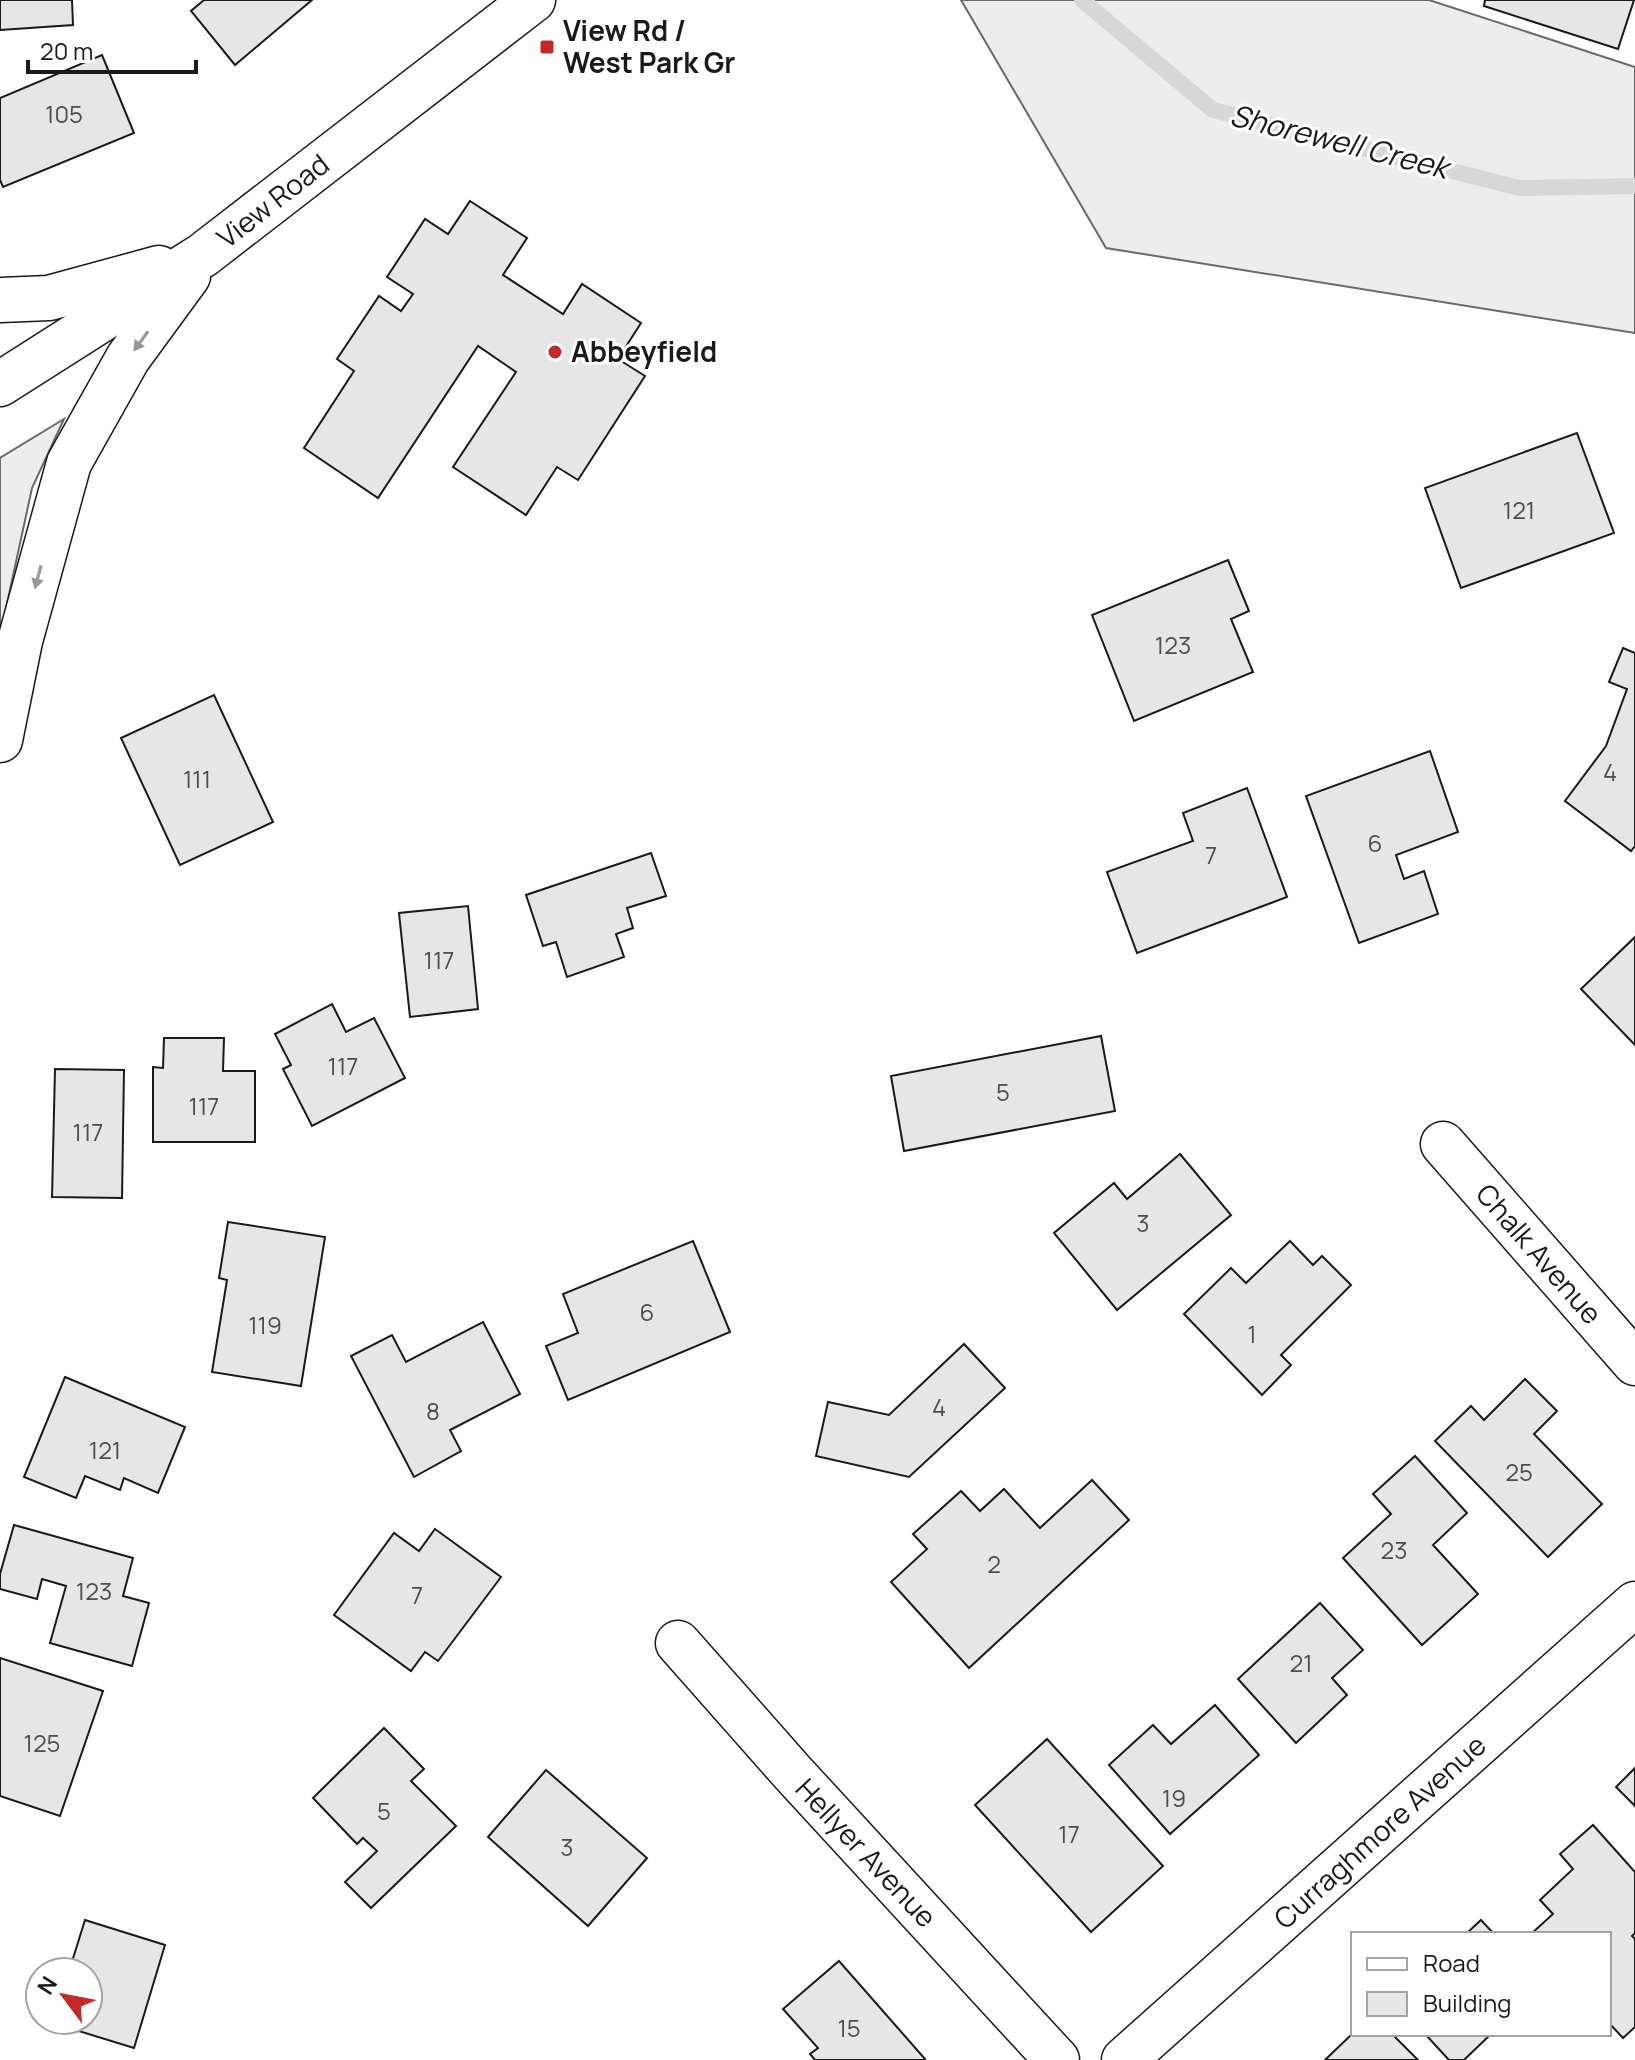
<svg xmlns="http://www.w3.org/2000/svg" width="1635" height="2060" viewBox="0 0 1635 2060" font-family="Manrope,sans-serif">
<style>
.built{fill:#ededed;stroke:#6a6a6a;stroke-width:2}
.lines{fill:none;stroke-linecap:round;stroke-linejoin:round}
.stream{stroke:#d7d7d7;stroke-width:16}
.building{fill:#e6e6e6;stroke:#1a1a1a;stroke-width:2}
.minor-casing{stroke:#1a1a1a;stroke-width:47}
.tertiary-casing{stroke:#1a1a1a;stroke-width:47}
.minor{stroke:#fff;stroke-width:44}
.tertiary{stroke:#fff;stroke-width:44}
.oneway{fill:#989898}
.poi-dot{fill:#c62828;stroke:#fff;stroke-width:3}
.labels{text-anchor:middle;stroke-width:6;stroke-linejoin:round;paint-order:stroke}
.number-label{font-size:24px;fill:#4d4d4d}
.poi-label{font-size:28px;font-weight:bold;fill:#1a1a1a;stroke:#fff;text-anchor:start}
.street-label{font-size:28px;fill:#1a1a1a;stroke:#fff}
.water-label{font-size:30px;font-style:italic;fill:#1a1a1a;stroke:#fff}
</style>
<rect width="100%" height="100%" fill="#fff"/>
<g class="built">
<polygon points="961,0 1429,0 1635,67 1635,333 1106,248"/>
<polygon points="64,419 32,488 0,636 0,458"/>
</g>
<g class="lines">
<polyline class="stream" points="1082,0 1213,110 1519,188 1635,186"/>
</g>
<g class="building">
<polygon points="0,0 72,0 73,25 0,30"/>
<polygon points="204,0 312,0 235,65 191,11"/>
<polygon points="1485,0 1634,0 1618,49 1484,6"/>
<polygon points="102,55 134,133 3,187 0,180 0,98"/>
<polygon points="470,201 527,238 503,275 563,314 582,284 641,323 618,359 645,376 578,480 557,467 526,515 453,467 516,372 478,346 378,498 304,448 354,371 337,359 379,296 401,311 413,294 387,277 425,219 448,234"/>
<polygon points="1577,433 1614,533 1461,588 1425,488"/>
<polygon points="1228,560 1249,611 1231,619 1253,672 1134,721 1092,615"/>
<polygon points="1623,648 1635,653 1635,846 1631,851 1565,801 1606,746 1627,689 1609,682"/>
<polygon points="214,695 273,822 180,865 121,738"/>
<polygon points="1430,751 1458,832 1396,855 1404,879 1424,871 1438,914 1359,943 1306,796"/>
<polygon points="1247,788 1287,897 1137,953 1107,872 1193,841 1183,813"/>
<polygon points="651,853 666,896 627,908 633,928 616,934 624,957 567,977 556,942 543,946 526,895"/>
<polygon points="468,906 478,1009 410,1017 399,913"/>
<polygon points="1635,937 1635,1045 1581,989"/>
<polygon points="332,1004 346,1032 374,1018 405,1078 312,1126 283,1069 291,1065 275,1034"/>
<polygon points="1101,1036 1115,1111 904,1151 891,1076"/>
<polygon points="164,1038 224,1038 223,1071 255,1071 255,1142 153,1142 153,1067 163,1068"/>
<polygon points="55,1069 124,1070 122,1198 52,1197"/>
<polygon points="1180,1154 1231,1215 1117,1310 1054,1233 1114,1183 1127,1199"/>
<polygon points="228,1222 325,1237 301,1386 212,1372 227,1280 219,1278"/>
<polygon points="693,1241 730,1332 568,1400 546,1346 578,1333 563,1294"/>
<polygon points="1290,1241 1313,1265 1322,1256 1351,1285 1281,1355 1291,1365 1262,1395 1184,1314 1231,1268 1246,1283"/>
<polygon points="483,1322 520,1394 450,1430 461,1451 414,1477 351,1356 392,1335 406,1362"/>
<polygon points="964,1344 1005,1388 909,1477 816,1456 828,1402 889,1415"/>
<polygon points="65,1377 185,1427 158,1493 124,1478 120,1490 85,1476 76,1498 24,1477"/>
<polygon points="1525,1379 1557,1411 1534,1434 1602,1504 1548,1557 1435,1441 1471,1406 1484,1420"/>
<polygon points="1415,1456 1467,1513 1433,1545 1478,1594 1422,1645 1343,1558 1391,1514 1373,1494"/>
<polygon points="1092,1480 1129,1520 969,1668 891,1582 927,1549 913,1534 961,1491 980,1511 1004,1489 1040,1528"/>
<polygon points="14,1525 133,1558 123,1596 149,1603 132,1666 50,1643 66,1586 42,1579 37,1599 0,1589 0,1574"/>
<polygon points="435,1529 501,1577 438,1661 425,1652 411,1671 334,1615 394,1533 419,1551"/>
<polygon points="1320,1603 1363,1650 1332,1678 1347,1695 1296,1743 1238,1679"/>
<polygon points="0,1658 103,1691 60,1816 0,1796"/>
<polygon points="1215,1705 1259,1755 1170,1834 1109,1765 1153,1725 1171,1744"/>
<polygon points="384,1728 424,1769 411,1781 456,1826 371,1908 345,1882 377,1851 363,1838 357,1844 313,1798"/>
<polygon points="1047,1739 1163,1866 1091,1932 975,1805"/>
<polygon points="1635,1768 1635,1806 1616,1787"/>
<polygon points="546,1770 647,1858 588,1926 488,1837"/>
<polygon points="1593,1825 1635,1872 1635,1933 1632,1936 1635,1939 1635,2027 1623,2038 1609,2023 1609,1934 1531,1934 1553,1914 1540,1900 1573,1869 1560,1854"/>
<polygon points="85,1920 165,1945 134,2048 69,2028 72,2020 88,2020 88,1972 70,1968"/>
<polygon points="1481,1920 1494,1934 1466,1934"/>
<polygon points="839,1961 925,2059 924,2060 815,2060 810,2054 818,2048 783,2009"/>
<polygon points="1353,2033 1392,2034 1418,2060 1325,2060"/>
<polygon points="1425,2034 1491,2034 1464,2060 1449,2060"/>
</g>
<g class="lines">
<defs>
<g id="minor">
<polyline points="1443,1144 1635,1363"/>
<polyline points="678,1643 792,1772 1057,2060"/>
<polyline points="1124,2060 1635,1604"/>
</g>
<g id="tertiary">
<polyline points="0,300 49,298 159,268"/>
<polyline points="0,384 203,255 533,0"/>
<polyline points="0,740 20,641 69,463 128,358 188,276"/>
</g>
</defs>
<use href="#minor" class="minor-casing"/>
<use href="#tertiary" class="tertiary-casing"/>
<use href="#minor" class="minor"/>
<use href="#tertiary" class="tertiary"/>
</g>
<defs><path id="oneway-solid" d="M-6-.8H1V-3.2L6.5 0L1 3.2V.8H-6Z" transform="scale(2)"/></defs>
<g class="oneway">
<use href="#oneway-solid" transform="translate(141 341) rotate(126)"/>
<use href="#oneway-solid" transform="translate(38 577) rotate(105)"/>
</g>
<g class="poi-dot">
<rect x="539" y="39" width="16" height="16" rx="4"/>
<circle cx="555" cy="352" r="8"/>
</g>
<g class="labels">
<g class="number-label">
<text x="64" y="123">105</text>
<text x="1519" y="519">121</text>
<text x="1173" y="654">123</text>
<text x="1610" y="781">4</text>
<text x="197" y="788">111</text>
<text x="1375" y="852">6</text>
<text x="1211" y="864">7</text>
<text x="439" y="969">117</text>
<text x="343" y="1075">117</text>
<text x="1003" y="1101">5</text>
<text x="204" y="1115">117</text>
<text x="88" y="1141">117</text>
<text x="1143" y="1232">3</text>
<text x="647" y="1321">6</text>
<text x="265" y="1334">119</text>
<text x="1252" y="1343">1</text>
<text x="939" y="1416">4</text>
<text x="433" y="1420">8</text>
<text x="105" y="1459">121</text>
<text x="1519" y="1481">25</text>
<text x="1394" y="1559">23</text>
<text x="994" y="1573">2</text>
<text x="94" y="1600">123</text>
<text x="417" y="1604">7</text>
<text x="1301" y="1672">21</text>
<text x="42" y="1752">125</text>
<text x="1174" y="1807">19</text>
<text x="384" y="1820">5</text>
<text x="1069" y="1843">17</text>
<text x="567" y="1856">3</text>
<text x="849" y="2037">15</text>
</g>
<g class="poi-label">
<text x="563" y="41">View Rd /<tspan x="563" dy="32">West Park Gr</tspan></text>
<text x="571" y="362">Abbeyfield</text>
</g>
<g class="street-label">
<text transform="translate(273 201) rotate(-38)" y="10">View Road</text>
<text transform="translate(1539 1254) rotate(49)" y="10">Chalk Avenue</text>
<text transform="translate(1380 1832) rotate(-42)" y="10">Curraghmore Avenue</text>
<text transform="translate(866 1853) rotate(47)" y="10">Hellyer Avenue</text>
</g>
<g class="water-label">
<text transform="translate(1339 142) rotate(14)" y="10">Shorewell Creek</text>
</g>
</g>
<rect x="1351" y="1932" width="260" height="104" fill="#ffffff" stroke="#a3a3a3" stroke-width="2"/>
<rect x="1367" y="1958" width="40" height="12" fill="#ffffff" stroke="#a3a3a3" stroke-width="2"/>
<text x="1423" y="1972" font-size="24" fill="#1a1a1a">Road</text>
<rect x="1367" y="1992" width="40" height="24" fill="#e6e6e6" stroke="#a3a3a3" stroke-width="2"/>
<text x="1423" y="2012" font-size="24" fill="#1a1a1a">Building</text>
<g transform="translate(64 1996) rotate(302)"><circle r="38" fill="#ffffff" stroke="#a3a3a3" stroke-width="2"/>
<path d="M0-6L14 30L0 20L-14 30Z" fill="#c62828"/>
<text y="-12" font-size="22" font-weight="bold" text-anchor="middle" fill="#1a1a1a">N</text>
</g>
<path d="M28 60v12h168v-12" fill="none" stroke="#1a1a1a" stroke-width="4"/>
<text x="40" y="60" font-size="24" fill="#1a1a1a" stroke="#ffffff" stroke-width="6" paint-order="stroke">20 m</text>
</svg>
